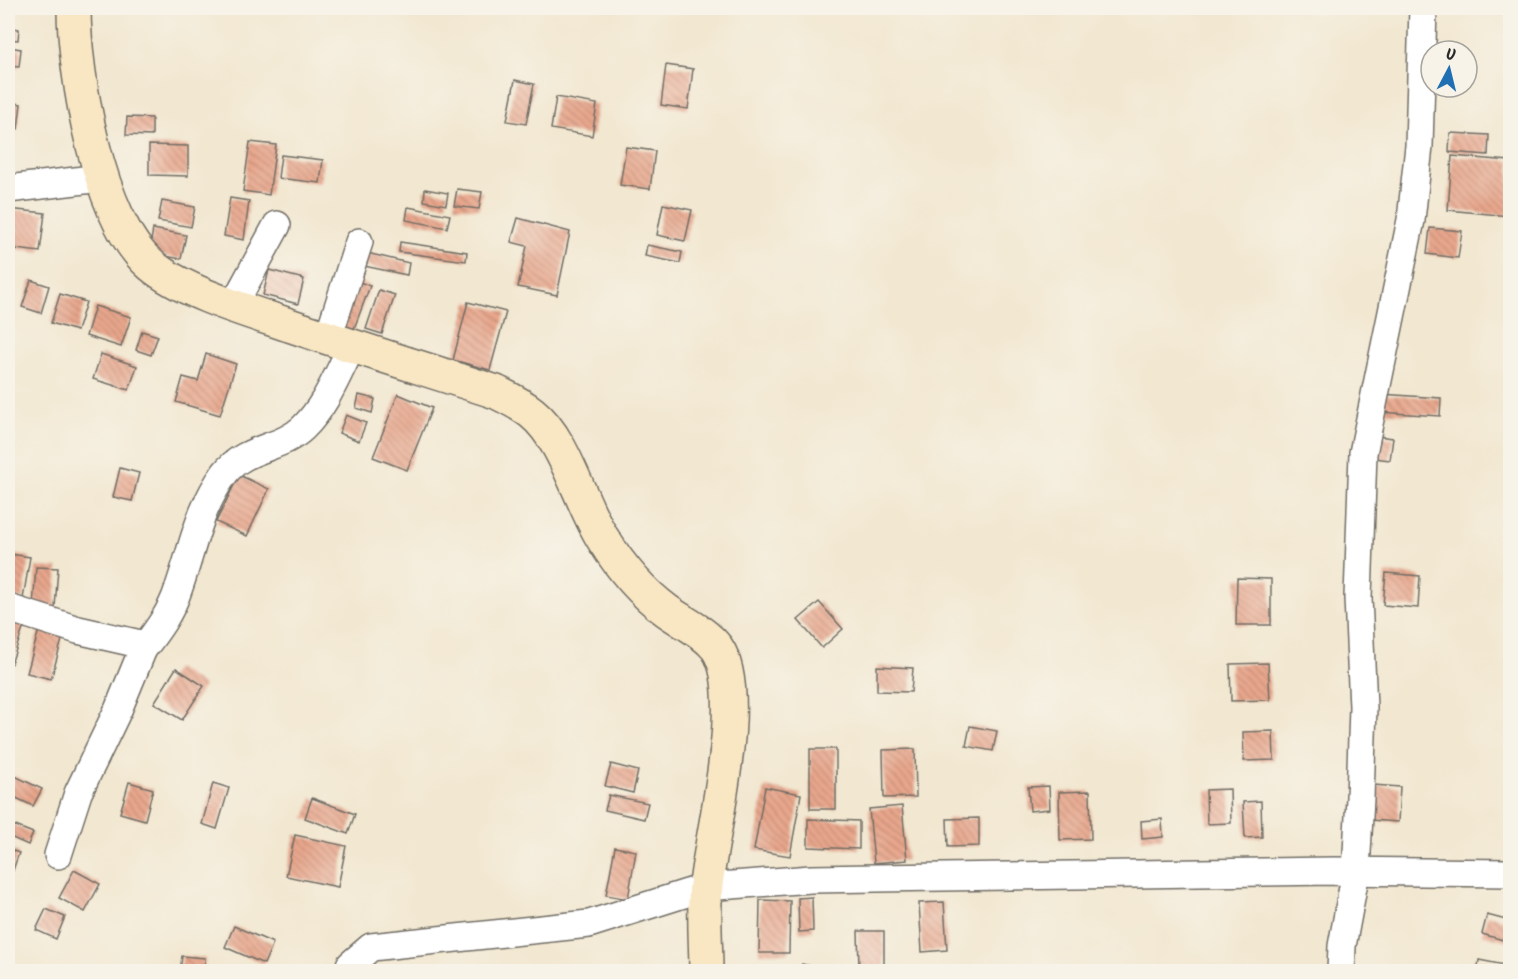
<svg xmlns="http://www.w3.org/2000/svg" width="1518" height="979" viewBox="0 0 1518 979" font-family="Kalam,sans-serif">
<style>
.building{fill:url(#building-back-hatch)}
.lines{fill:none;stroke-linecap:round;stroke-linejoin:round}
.street-casing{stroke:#716d65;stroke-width:30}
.secondary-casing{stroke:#716d65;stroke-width:36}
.street{stroke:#fff;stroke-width:27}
.secondary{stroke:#f9e7c3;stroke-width:33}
</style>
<defs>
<pattern id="building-back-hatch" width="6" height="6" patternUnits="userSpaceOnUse" patternTransform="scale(1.5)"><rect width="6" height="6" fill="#e9a78d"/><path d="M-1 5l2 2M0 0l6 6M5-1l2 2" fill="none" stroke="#bd8873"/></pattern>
</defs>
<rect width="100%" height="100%" fill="#f7f3e8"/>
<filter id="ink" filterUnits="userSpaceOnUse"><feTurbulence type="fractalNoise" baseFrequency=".0167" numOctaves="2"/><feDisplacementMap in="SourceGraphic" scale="12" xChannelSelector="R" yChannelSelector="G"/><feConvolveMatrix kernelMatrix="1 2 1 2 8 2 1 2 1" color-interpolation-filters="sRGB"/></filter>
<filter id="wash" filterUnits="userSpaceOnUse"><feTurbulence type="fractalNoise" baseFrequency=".008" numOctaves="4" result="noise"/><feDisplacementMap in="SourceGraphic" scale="24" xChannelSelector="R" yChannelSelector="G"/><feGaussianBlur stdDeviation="1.35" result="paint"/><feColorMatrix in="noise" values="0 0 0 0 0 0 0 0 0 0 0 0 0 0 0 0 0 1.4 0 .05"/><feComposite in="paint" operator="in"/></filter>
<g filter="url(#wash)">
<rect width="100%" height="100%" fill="#f2e7d0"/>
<g id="blocks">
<g class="building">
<polygon points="8,27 19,29 18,40 8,39"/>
<polygon points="8,47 21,49 19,67 8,66"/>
<polygon points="666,65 693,69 688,109 661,105"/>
<polygon points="515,80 534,84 526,124 507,121"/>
<polygon points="556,97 597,104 592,136 551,129"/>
<polygon points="8,102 21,104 18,129 8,128"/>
<polygon points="127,117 152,118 152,136 126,135"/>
<polygon points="1450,133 1489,135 1488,155 1449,152"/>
<polygon points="250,142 276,145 269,195 243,191"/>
<polygon points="149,145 188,146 188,176 149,175"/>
<polygon points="626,147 655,151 650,189 620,185"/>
<polygon points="281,155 323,160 320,183 278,178"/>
<polygon points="1452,156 1510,161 1509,216 1448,210"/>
<polygon points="425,189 448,193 446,205 424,201"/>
<polygon points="457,189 482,192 479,209 454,206"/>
<polygon points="230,198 249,201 244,240 224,236"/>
<polygon points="162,201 195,207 191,227 158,221"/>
<polygon points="663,204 692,210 685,241 657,235"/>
<polygon points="408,207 450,215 447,228 406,220"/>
<polygon points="8,209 45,213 40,252 8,248"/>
<polygon points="518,218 570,232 557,295 518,287 527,246 511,242"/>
<polygon points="1430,228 1462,231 1458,258 1427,254"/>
<polygon points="153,229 186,235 181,259 149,253"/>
<polygon points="400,242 467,252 466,261 399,252"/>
<polygon points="647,245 682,252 680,263 645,256"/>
<polygon points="367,253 409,263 407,275 364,266"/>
<polygon points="269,270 304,279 298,304 263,295"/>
<polygon points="352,279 370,286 352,334 334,328"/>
<polygon points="31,280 49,286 41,313 22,307"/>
<polygon points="379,290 395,295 382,334 366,329"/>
<polygon points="60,294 86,302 77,331 51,323"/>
<polygon points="468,302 506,312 490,370 453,360"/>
<polygon points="95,306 131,317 121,347 86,336"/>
<polygon points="142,331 158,336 151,355 136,350"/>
<polygon points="101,354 137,366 129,390 93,379"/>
<polygon points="206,354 236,364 220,415 176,402 183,377 198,381"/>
<polygon points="398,394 432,408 407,470 373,457"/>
<polygon points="1380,394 1441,398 1440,416 1379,412"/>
<polygon points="359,395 375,399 372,413 356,408"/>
<polygon points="346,415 366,423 359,441 339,433"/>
<polygon points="1377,436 1393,438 1390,460 1374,458"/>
<polygon points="120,468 139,473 132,501 113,497"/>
<polygon points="239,475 269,489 247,536 216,522"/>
<polygon points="10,554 30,557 23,599 8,597"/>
<polygon points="36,567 58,568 55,608 33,606"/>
<polygon points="1386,573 1420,576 1418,608 1383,605"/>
<polygon points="1237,578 1271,579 1271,625 1236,625"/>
<polygon points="819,602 843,629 822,648 798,620"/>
<polygon points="8,617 25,623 10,667 8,666"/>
<polygon points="41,622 65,629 51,679 27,673"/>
<polygon points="1268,663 1270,700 1231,701 1230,664"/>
<polygon points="877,666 913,668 911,692 877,691"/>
<polygon points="176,668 204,686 182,720 154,703"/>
<polygon points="970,726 997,731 993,751 966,746"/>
<polygon points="1273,731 1274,760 1244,761 1243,732"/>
<rect x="810" y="749" width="26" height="60"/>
<polygon points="915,749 916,797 884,798 883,750"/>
<polygon points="611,764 638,771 633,793 605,786"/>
<polygon points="15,776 42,789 33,806 8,794"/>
<polygon points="129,782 153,789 145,820 120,813"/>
<polygon points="213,783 229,788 217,829 202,824"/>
<polygon points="1373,785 1400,787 1398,822 1370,820"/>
<polygon points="1049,786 1050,809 1030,811 1028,787"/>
<polygon points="765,787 801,794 790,856 754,850"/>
<polygon points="1230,789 1231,823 1207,824 1206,790"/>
<polygon points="1090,791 1091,839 1060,840 1059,792"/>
<polygon points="609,795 648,803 644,819 605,810"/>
<polygon points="312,798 355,814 348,834 305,818"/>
<polygon points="1261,801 1262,837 1245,838 1243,802"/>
<polygon points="902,806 907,860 874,863 869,809"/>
<polygon points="979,818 979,846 948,847 947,819"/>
<polygon points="808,819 859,821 859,849 808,847"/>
<polygon points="1162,819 1163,837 1142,839 1141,821"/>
<polygon points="8,823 33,833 28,845 8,836"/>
<polygon points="295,835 346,846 338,887 286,876"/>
<polygon points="615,847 636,851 628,899 606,895"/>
<polygon points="8,849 19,853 12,873 8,871"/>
<polygon points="74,870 100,884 85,912 59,898"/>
<polygon points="812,897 813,931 799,932 798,898"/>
<polygon points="760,900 790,901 789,953 759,953"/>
<polygon points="944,902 947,950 922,952 919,903"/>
<polygon points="46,909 65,917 56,939 36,930"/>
<polygon points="1487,915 1510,921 1510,942 1482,934"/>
<polygon points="234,926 273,943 264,964 225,947"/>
<polygon points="858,931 884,931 884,967 859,967"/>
<polygon points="182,956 205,958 204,972 180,972"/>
<polygon points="1479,960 1510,966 1510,972 1477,972"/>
<polygon points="802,964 833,971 832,972 800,972"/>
</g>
</g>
</g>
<g filter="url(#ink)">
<use href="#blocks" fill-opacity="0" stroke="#716d65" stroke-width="1.5"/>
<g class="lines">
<defs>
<g id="street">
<polyline points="8,189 101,178"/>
<polyline points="233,306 277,225"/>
<polyline points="328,338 359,242"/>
<polyline points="8,608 78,630 140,644 143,649 118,710 78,793 58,855"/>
<path d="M143,649C157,631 171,612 178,590C193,548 198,510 225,473C245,447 281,449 303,428C326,406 338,373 352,346"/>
<polyline points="348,972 350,965 371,947 589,924 706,887 811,879 1334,871 1510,873"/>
<polyline points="1341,972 1342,946 1356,871 1360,798 1363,707 1358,598 1363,453 1411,220 1419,146 1423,8"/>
</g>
<path id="secondary" d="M74,8C74,74 98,220 151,265C184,293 251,312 292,326C360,349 428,370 496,392C508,398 521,404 532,413C565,439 580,503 603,539C620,566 640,591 666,610C682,622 704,631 717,648C748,693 712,830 706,885C703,914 706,943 706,972"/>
</defs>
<use href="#street" class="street-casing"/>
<use href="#secondary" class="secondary-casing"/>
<use href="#street" class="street"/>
<use href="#secondary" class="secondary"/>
</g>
</g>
<rect width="1518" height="979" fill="none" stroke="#f7f3e8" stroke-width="30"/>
<g transform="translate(1449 69) rotate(7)"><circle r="28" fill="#f7f3e8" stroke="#a5a39c" stroke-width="1.5"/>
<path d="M0-4.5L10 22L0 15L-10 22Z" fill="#1f6fb2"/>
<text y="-9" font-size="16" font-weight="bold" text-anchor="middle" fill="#2b2b2b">U</text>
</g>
</svg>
